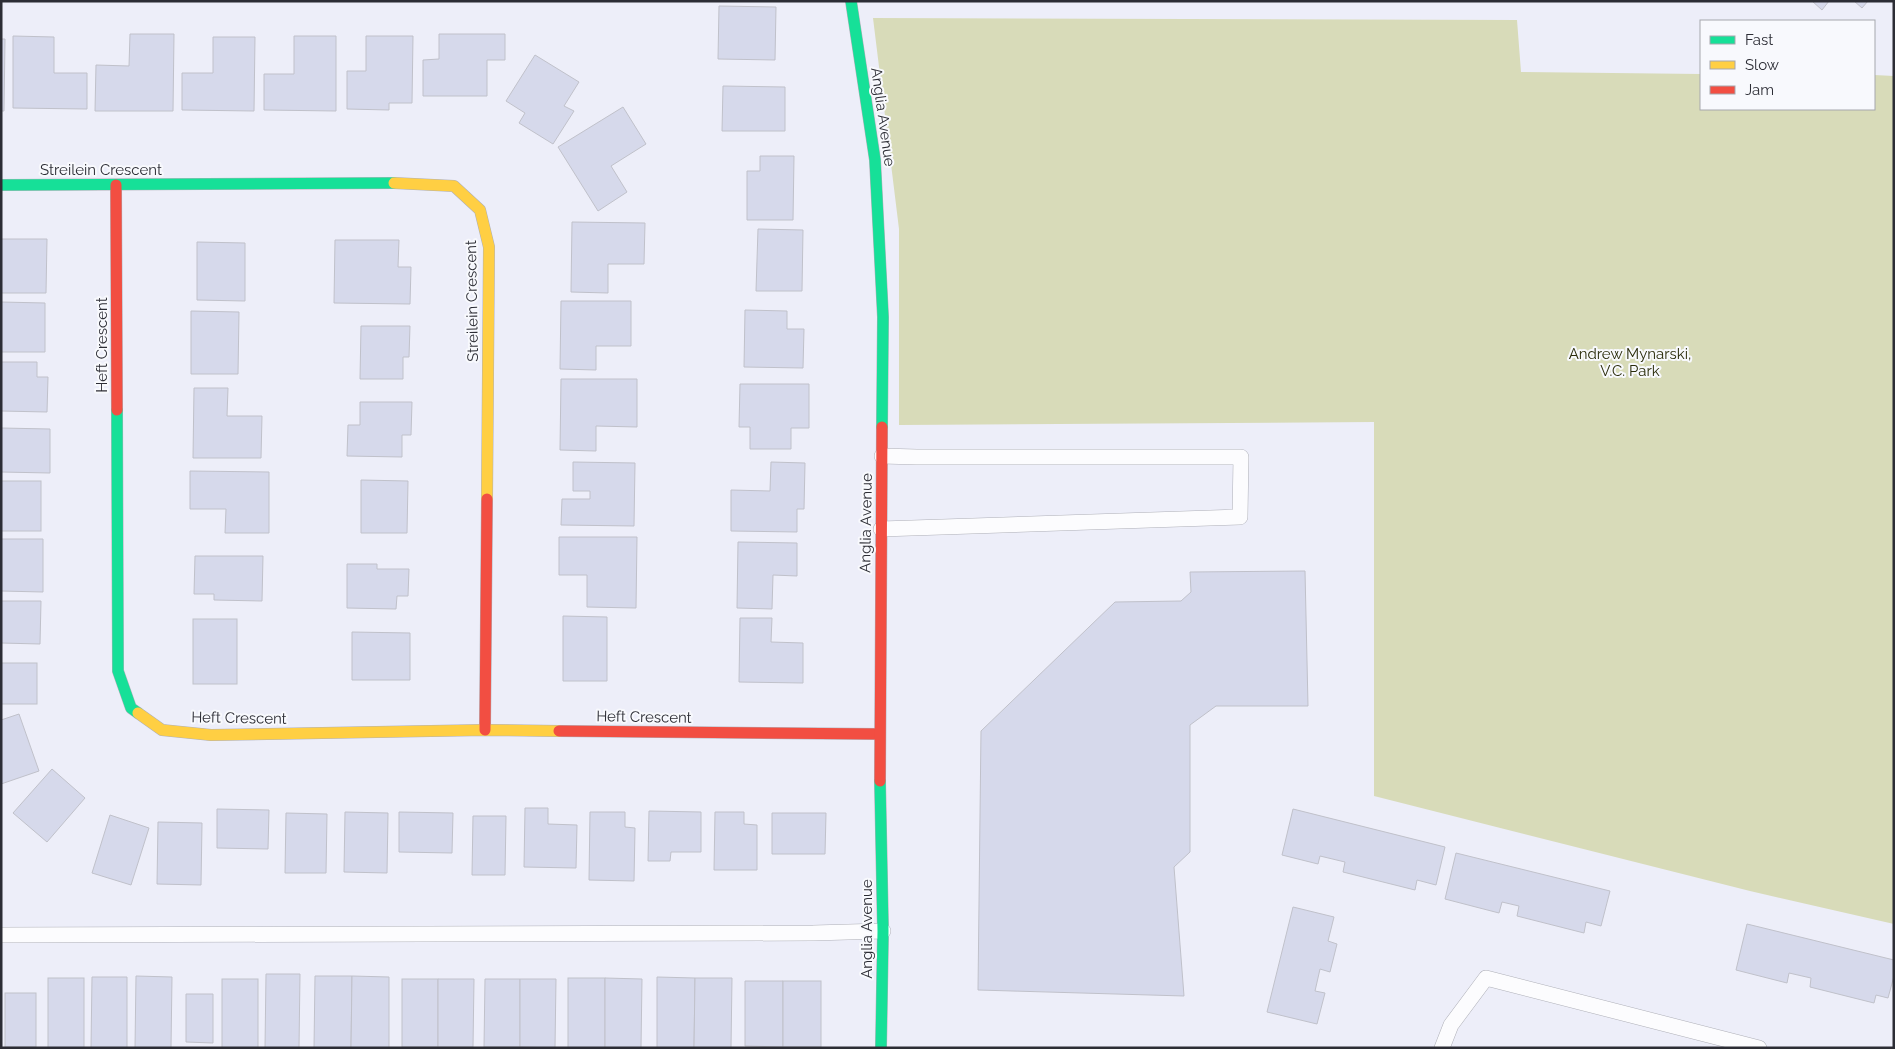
<svg xmlns="http://www.w3.org/2000/svg" width="1895" height="1049" viewBox="0 0 1895 1049" font-family="Raleway,sans-serif">
<style>
.green{fill:#d8dbb9}
.building{fill:#d6d9eb;stroke:#c0c1ca}
.lines{fill:none;stroke-linecap:round;stroke-linejoin:round}
.lane-casing{stroke:#afb0b8;stroke-width:16}
.fast-casing{stroke:#afb0b8;stroke-width:12}
.slow-casing{stroke:#afb0b8;stroke-width:12}
.jam-casing{stroke:#afb0b8;stroke-width:12}
.lane{stroke:#fcfcfe;stroke-width:15}
.fast{stroke:#16e098;stroke-width:11}
.slow{stroke:#ffcf43;stroke-width:11}
.jam{stroke:#f24e42;stroke-width:11}
.labels{text-anchor:middle;stroke-width:4;stroke-linejoin:round;paint-order:stroke}
.street-label{font-size:15px;fill:#2c2d35;stroke:#f8f9fd}
.park-label{font-size:15px;fill:#2a2c0a;stroke:#f8f9fd}
</style>
<rect width="100%" height="100%" fill="#edeef9"/>
<polygon class="green" points="873,18 1517,20 1521,72 1701,74 1701,109 1874,109 1874,75 1894,76 1894,924 1750,891 1374,796 1374,422 899,425 899,229"/>
<g class="building">
<polygon points="1812,1 1829,1 1822,10"/>
<polygon points="1854,1 1868,1 1862,8"/>
<polygon points="719,6 776,7 775,60 718,59"/>
<polygon points="130,34 174,34 173,111 95,111 96,65 129,66"/>
<polygon points="439,34 505,34 505,60 487,60 487,96 423,96 423,60 439,59"/>
<polygon points="13,36 54,37 54,73 87,73 87,109 13,108"/>
<polygon points="294,36 336,36 336,111 264,110 264,74 294,74"/>
<polygon points="366,36 413,36 412,103 389,103 389,110 347,109 347,71 366,71"/>
<polygon points="213,37 255,37 254,111 182,110 182,73 213,73"/>
<polygon points="1,39 5,39 4,111 1,111"/>
<polygon points="535,55 579,82 564,106 574,111 553,144 519,123 525,113 506,101"/>
<polygon points="723,86 785,87 785,131 722,131"/>
<polygon points="623,107 646,144 611,166 627,192 598,211 558,147"/>
<polygon points="760,156 794,156 793,220 747,220 747,171 760,171"/>
<polygon points="572,222 645,223 644,264 608,264 608,293 571,292"/>
<polygon points="758,229 803,230 802,291 756,291"/>
<polygon points="1,239 47,239 46,293 1,293"/>
<polygon points="335,240 399,240 398,267 411,267 410,304 334,303"/>
<polygon points="197,242 245,243 245,301 197,300"/>
<polygon points="561,301 631,301 631,346 596,346 596,370 560,369"/>
<polygon points="1,302 45,303 45,352 1,352"/>
<polygon points="745,310 787,311 787,329 804,329 803,368 744,367"/>
<polygon points="191,311 239,312 238,374 191,374"/>
<polygon points="361,326 410,326 409,357 403,357 403,379 360,379"/>
<polygon points="1,362 37,362 37,377 48,377 47,412 1,411"/>
<polygon points="561,379 637,379 637,427 596,426 596,451 560,450"/>
<polygon points="740,384 809,384 809,428 791,428 791,449 750,449 750,427 739,427"/>
<polygon points="194,388 228,388 227,416 262,416 261,458 193,458"/>
<polygon points="360,402 412,402 411,435 402,435 402,457 347,456 348,425 360,425"/>
<polygon points="1,428 50,429 50,473 1,472"/>
<polygon points="573,462 635,463 634,526 561,525 562,499 590,499 590,491 573,491"/>
<polygon points="771,462 805,463 804,509 797,509 797,532 731,531 731,490 770,491"/>
<polygon points="190,471 269,472 269,533 225,533 226,509 190,509"/>
<polygon points="361,480 408,481 407,533 361,533"/>
<rect x="1" y="481" width="40" height="50"/>
<polygon points="559,537 637,537 636,608 587,607 587,575 559,575"/>
<polygon points="1,539 43,539 43,592 1,591"/>
<polygon points="738,542 797,543 797,576 773,575 772,609 737,608"/>
<polygon points="195,556 263,556 262,601 214,600 214,594 194,594"/>
<polygon points="347,564 377,564 377,569 409,569 408,596 397,596 396,609 347,608"/>
<polygon points="1305,571 1308,706 1216,706 1190,725 1190,852 1174,867 1184,996 978,990 981,731 1115,602 1181,601 1191,592 1190,572"/>
<polygon points="1,601 41,601 40,644 1,643"/>
<polygon points="563,616 607,617 607,681 563,681"/>
<polygon points="740,618 772,618 771,642 803,643 803,683 739,682"/>
<rect x="193" y="619" width="44" height="65"/>
<polygon points="352,632 410,633 410,680 352,680"/>
<rect x="1" y="663" width="36" height="41"/>
<polygon points="19,714 39,771 1,784 1,720"/>
<polygon points="52,769 85,798 47,842 13,813"/>
<polygon points="525,808 548,808 548,824 577,825 576,868 524,867"/>
<polygon points="217,809 269,810 268,849 217,848"/>
<polygon points="1293,809 1445,847 1436,885 1417,880 1415,890 1343,872 1345,862 1320,856 1318,864 1282,855"/>
<polygon points="649,811 701,812 701,852 671,852 670,861 648,861"/>
<polygon points="345,812 388,813 387,873 344,872"/>
<polygon points="399,812 453,813 452,853 399,852"/>
<polygon points="590,812 625,812 625,827 635,828 634,881 589,880"/>
<polygon points="715,812 744,812 744,824 757,825 757,870 714,870"/>
<polygon points="286,813 327,814 326,873 285,873"/>
<polygon points="772,813 826,813 825,854 772,854"/>
<polygon points="110,815 149,828 131,885 92,873"/>
<polygon points="473,816 506,816 505,875 472,875"/>
<polygon points="158,822 202,823 201,885 157,884"/>
<polygon points="1456,853 1610,891 1601,926 1586,922 1584,933 1517,916 1519,906 1502,902 1499,913 1445,899"/>
<polygon points="1293,907 1334,917 1328,941 1337,944 1330,972 1320,969 1315,991 1325,993 1317,1024 1267,1012"/>
<polygon points="1747,924 1894,960 1894,976 1888,998 1876,995 1874,1003 1810,987 1811,978 1789,973 1787,983 1736,970"/>
<polygon points="266,974 300,974 299,1048 265,1048"/>
<polygon points="136,976 172,977 171,1048 135,1048"/>
<polygon points="315,976 352,976 351,1048 314,1048"/>
<polygon points="352,976 389,977 389,1048 351,1048"/>
<polygon points="92,977 127,977 127,1048 91,1048"/>
<polygon points="657,977 695,978 694,1048 657,1048"/>
<rect x="48" y="978" width="36" height="70"/>
<rect x="568" y="978" width="37" height="70"/>
<polygon points="605,978 642,979 641,1048 605,1048"/>
<polygon points="695,978 732,978 731,1048 694,1048"/>
<rect x="222" y="979" width="36" height="69"/>
<rect x="402" y="979" width="36" height="68"/>
<polygon points="438,979 474,979 473,1047 438,1047"/>
<polygon points="485,979 520,979 520,1047 484,1047"/>
<polygon points="520,979 556,979 555,1048 520,1047"/>
<polygon points="745,981 783,981 783,1047 745,1046"/>
<rect x="783" y="981" width="38" height="66"/>
<rect x="5" y="993" width="31" height="54"/>
<polygon points="186,994 213,994 213,1043 186,1042"/>
</g>
<g class="lines">
<defs>
<g id="lane">
<polyline points="881,529 1240,517 1241,457 917,457 882,456"/>
<polyline points="1,935 813,933 883,931"/>
<polyline points="1442,1048 1451,1025 1486,978 1759,1048"/>
</g>
<g id="fast">
<polyline points="851,1 875,160 883,317 882,427"/>
<polyline points="1,185 394,183"/>
<polyline points="117,410 118,671 131,708 138,713"/>
<polyline points="880,781 883,931 881,1048"/>
</g>
<g id="slow">
<polyline points="394,183 454,186 480,210 489,247 487,499"/>
<polyline points="138,713 162,730 211,735 485,730 559,731"/>
</g>
<g id="jam">
<polyline points="116,185 117,410"/>
<polyline points="485,730 487,499"/>
<polyline points="559,731 879,734"/>
<polyline points="880,781 882,427"/>
</g>
</defs>
<use href="#lane" class="lane-casing"/>
<use href="#fast" class="fast-casing"/>
<use href="#slow" class="slow-casing"/>
<use href="#jam" class="jam-casing"/>
<use href="#lane" class="lane"/>
<use href="#fast" class="fast"/>
<use href="#slow" class="slow"/>
<use href="#jam" class="jam"/>
</g>
<g class="labels">
<g class="street-label">
<text transform="translate(883 117) rotate(82)" y="5">Anglia Avenue</text>
<text x="101" y="175">Streilein Crescent</text>
<text transform="translate(472 301) rotate(-91)" y="5">Streilein Crescent</text>
<text transform="translate(102 345) rotate(-90)" y="5">Heft Crescent</text>
<text transform="translate(866 523) rotate(-89)" y="5">Anglia Avenue</text>
<text transform="translate(644 717) rotate(1)" y="5">Heft Crescent</text>
<text transform="translate(239 718) rotate(1)" y="5">Heft Crescent</text>
<text transform="translate(867 929) rotate(-90)" y="5">Anglia Avenue</text>
</g>
<g class="park-label">
<text x="1630" y="359">Andrew Mynarski,<tspan x="1630" dy="17">V.C. Park</tspan></text>
</g>
</g>
<rect width="1895" height="1049" fill="none" stroke="#2c2d35" stroke-width="5"/>
<rect x="1700" y="20" width="175" height="90" fill="#f8f9fd" stroke="#a6a7ad"/>
<rect x="1710" y="36" width="25" height="8" fill="#16e098" stroke="#a6a7ad"/>
<text x="1745" y="45" font-size="15" fill="#2c2d35">Fast</text>
<rect x="1710" y="61" width="25" height="8" fill="#ffcf43" stroke="#a6a7ad"/>
<text x="1745" y="70" font-size="15" fill="#2c2d35">Slow</text>
<rect x="1710" y="86" width="25" height="8" fill="#f24e42" stroke="#a6a7ad"/>
<text x="1745" y="95" font-size="15" fill="#2c2d35">Jam</text>
</svg>
